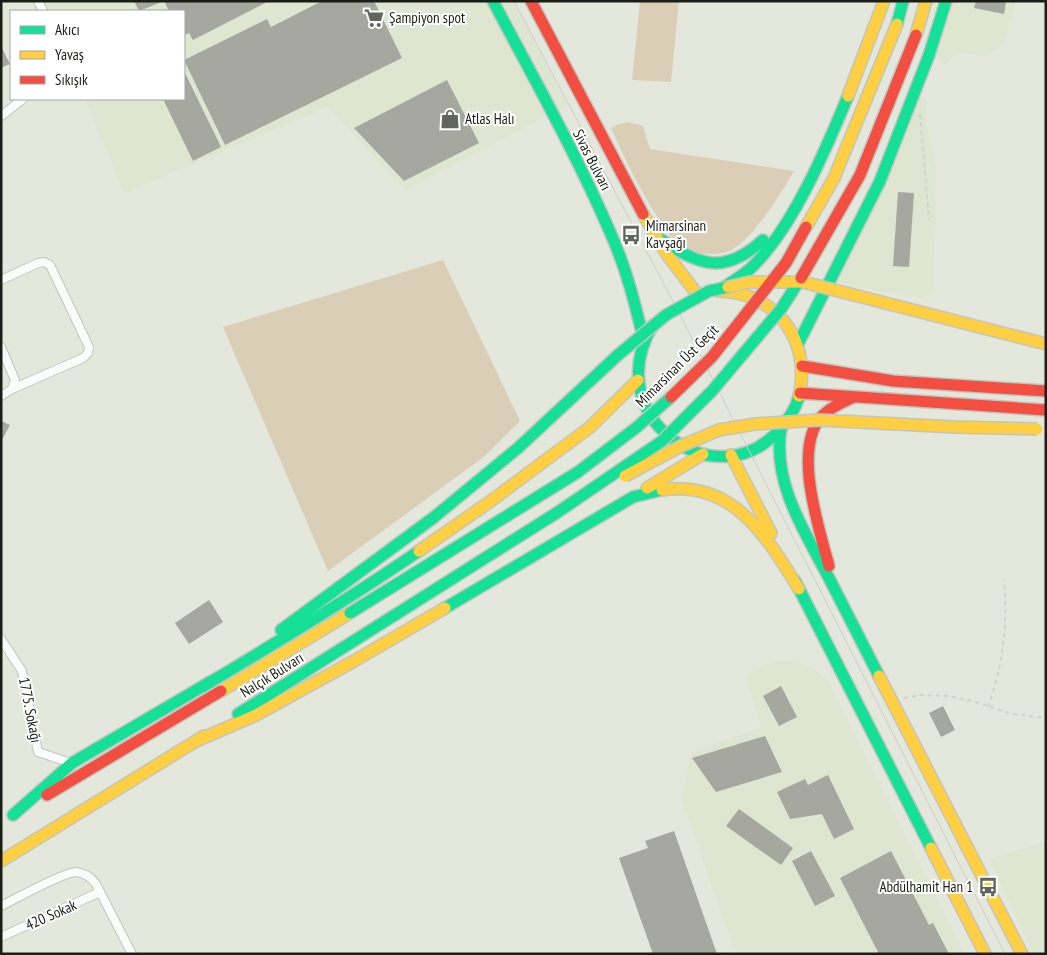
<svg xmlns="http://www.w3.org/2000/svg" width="1047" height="955" viewBox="0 0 1047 955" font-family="'PT Sans Narrow',sans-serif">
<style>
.built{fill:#dee5d0}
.green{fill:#dbceb6}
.building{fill:#a6a79e}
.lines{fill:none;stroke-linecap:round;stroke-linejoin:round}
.street-casing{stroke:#c2c5bc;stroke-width:10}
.fast-casing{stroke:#c3c6bf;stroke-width:14}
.slow-casing{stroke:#c3c6bf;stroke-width:14}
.jam-casing{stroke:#c3c6bf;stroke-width:14}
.path{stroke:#d0d2ce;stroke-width:2;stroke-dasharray:4 4;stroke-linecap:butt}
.street{stroke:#fbfcfa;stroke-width:8}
.fast{stroke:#16e098;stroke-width:11}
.slow{stroke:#ffcf43;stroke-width:11}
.jam{stroke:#f24e42;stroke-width:11}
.tram{stroke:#ccceca;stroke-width:1}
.fast-bridge-casing{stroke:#c3c6bf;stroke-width:14;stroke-linecap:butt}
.slow-bridge-casing{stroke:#c3c6bf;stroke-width:14;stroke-linecap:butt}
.jam-bridge-casing{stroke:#c3c6bf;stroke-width:14;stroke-linecap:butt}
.fast-bridge{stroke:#16e098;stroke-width:11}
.slow-bridge{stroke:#ffcf43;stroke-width:11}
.jam-bridge{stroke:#f24e42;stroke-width:11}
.labels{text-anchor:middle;stroke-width:4;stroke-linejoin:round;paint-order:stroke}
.poi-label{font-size:15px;fill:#1b1e16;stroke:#fff;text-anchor:start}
.street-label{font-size:15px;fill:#1b1e16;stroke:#fff}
</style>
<rect width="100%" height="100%" fill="#e4e8dc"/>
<g class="built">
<polygon points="44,1 513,1 568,105 405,190 328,107 124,193 85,99 184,99 184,11 48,11"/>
<polygon points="947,1 1016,1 1005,37 1001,46 987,56 958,52 944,65 933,50"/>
<polygon points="917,94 927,100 925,120 936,166 933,294 920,298 836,283"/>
<polygon points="776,661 793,661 801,663 816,671 829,682 965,954 736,954 682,801 690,753 761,728 746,676 760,667"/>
<polygon points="1046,842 1046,954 1034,954 989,859"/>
</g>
<g class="green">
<polygon points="640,1 679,1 671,82 632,80"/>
<path d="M628,122L643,126L650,149L794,171C782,192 754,237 733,249C714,260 688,253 673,238C665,231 659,219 653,210C637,184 624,157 611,128L617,125Z"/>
<polygon points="443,260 520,421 485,456 328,571 223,327"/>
</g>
<g class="building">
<polygon points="134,1 269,1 193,40 189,33 184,35 184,11 169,11 164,1 139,11"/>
<polygon points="322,1 374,1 402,58 225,145 184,60 267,19 271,27"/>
<polygon points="976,1 1006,1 1004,14 974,8"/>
<polygon points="1,46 10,64 1,68"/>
<polygon points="184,71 221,147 193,161 163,99 184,99"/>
<polygon points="447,80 479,143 404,181 354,128"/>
<polygon points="898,192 914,193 909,267 893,266"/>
<polygon points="1,421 10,425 1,442"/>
<polygon points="209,600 223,622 189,644 175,623"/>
<polygon points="781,686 797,717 779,726 763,696"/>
<polygon points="943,706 955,730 941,737 929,713"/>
<polygon points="765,736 782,772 716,792 692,758"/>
<polygon points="828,775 854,829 834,839 822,814 790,819 777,792 805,779 808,785"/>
<polygon points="739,809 793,848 781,865 726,826"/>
<polygon points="674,831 717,954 653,954 619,858 648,848 645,841"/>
<polygon points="811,851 835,896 815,906 792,861"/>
<polygon points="891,851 929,925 933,923 949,954 874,954 878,952 840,878"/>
</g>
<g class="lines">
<defs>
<g id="street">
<polyline points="38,1 43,11"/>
<polyline points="1,116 23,99"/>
<polyline points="1,280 38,263 44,262 50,265 89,347 88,353 83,358 12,389"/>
<polyline points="1,347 15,380 12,389 1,396"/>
<polyline points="1,639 22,671 38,752 71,763"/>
<path d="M1,906C15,899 64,872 76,872C85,873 91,877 96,884L132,954"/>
<polyline points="1,937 100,892"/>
</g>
<g id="fast">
<path d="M493,1C533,77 576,153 610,232C626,267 635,304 644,341"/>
<polyline points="897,24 903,1"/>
<path d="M662,240C700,267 726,274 763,240"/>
<path d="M726,286C734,280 744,275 751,268C793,228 826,149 848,96"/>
<path d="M653,325C597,417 717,502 780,429C788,419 796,409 799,396"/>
<polyline points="798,344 880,181 929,55 946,1"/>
<path d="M781,429C772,483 805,532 829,578C846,611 863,644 879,676"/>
<polyline points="795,581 931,848"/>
<polyline points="445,608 633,497 662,490"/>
<polyline points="281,630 433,518"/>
<path d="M204,686C277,642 349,599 419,551"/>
<polyline points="238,714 558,512"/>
<polyline points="13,815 72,763 210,682"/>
</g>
<g id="slow">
<polyline points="916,35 926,1"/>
<polyline points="848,96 884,1"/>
<polyline points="643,214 666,253 697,294"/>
<path d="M718,291C776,292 812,340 799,396"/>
<polyline points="731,455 771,533"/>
<polyline points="647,488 703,454"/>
<path d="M662,490C733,479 767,537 799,589"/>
<polyline points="419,551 488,503 589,428 638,380"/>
<polyline points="879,676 1022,954"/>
<polyline points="221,691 350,613"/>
<polyline points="196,741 256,715 354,661 445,608"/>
<polyline points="931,848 985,954"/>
<polyline points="1,861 204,736"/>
</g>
<g id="jam">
<polyline points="531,1 643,214"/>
<polyline points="802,366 893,381 1046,391"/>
<polyline points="800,393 1046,410"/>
<path d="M829,566C819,528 792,448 822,416C831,407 841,403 852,398"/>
<polyline points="47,795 221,691"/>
</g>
</defs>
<use href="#street" class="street-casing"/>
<use href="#fast" class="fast-casing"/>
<use href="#slow" class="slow-casing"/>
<use href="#jam" class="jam-casing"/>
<g class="path">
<polyline points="920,115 929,220"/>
<polyline points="904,698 921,695 949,696 976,702 1012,714 1046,718"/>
<path d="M988,707C1003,665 1008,625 1004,580"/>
</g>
<use href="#street" class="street"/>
<use href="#fast" class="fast"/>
<use href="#slow" class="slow"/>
<use href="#jam" class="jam"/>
<polyline class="tram" points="514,1 675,305 1005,954"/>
<defs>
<g id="fast-bridge">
<polyline points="558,512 662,441 712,391 781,309 801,278"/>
<polyline points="433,518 518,448 618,355 666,315 709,291 728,287"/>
<polyline points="350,613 578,472 637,427 671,397"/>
</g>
<g id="slow-bridge">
<polyline points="806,227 834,178 897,24"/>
<polyline points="728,287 750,282 803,282 1046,344"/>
<polyline points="625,476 681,446 719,430 755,424 819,420 955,427 1037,429"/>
</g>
<g id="jam-bridge">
<polyline points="801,278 860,175 916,35"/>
<polyline points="671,397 712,357 786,263 806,227"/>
</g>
</defs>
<use href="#fast-bridge" class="fast-bridge-casing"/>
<use href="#slow-bridge" class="slow-bridge-casing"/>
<use href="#jam-bridge" class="jam-bridge-casing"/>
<use href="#fast-bridge" class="fast-bridge"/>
<use href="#slow-bridge" class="slow-bridge"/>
<use href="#jam-bridge" class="jam-bridge"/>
</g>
<defs>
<symbol id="supermarket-bare" viewBox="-9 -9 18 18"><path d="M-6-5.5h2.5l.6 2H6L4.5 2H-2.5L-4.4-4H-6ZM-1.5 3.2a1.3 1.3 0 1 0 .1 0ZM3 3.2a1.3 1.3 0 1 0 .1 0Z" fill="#61655b" stroke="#fff" stroke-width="2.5" paint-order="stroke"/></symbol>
<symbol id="shop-bare" viewBox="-9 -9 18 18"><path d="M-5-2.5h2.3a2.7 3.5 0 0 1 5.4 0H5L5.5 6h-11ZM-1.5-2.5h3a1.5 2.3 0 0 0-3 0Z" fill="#61655b" stroke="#fff" stroke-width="2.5" paint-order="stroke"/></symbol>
<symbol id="bus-bare" viewBox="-9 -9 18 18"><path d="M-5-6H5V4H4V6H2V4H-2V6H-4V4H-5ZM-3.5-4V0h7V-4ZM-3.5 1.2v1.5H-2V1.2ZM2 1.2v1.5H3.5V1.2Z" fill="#61655b" stroke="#fff" stroke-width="2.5" paint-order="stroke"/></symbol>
</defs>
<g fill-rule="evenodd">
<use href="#supermarket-bare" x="360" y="4" width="28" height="28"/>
<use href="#shop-bare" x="436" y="105" width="28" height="28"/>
<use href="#bus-bare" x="617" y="221" width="28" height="28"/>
<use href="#bus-bare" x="974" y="873" width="28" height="28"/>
</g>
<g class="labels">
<g class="poi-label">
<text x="389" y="23">Şampiyon spot</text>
<text x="465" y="124">Atlas Halı</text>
<text x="646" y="231">Mimarsinan<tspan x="646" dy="17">Kavşağı</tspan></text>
<text x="973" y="892" text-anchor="end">Abdülhamit Han 1</text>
</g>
<g class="street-label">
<text transform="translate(592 160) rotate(63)" y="5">Sivas Bulvarı</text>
<text transform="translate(677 366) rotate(-45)" y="5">Mimarsinan Üst Geçit</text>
<text transform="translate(272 675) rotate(-32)" y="5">Nalçık Bulvarı</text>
<text transform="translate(30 710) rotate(79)" y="5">1775. Sokağı</text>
<text transform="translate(51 915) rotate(-24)" y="5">420 Sokak</text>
</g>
</g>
<rect width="1047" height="955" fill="none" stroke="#1b1e16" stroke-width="5"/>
<rect x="10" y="10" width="175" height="90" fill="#ffffff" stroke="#a4a5a2"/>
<rect x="20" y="26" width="25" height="8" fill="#16e098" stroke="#a4a5a2"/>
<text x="55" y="35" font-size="15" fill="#1b1e16">Akıcı</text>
<rect x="20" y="51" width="25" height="8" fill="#ffcf43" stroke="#a4a5a2"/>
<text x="55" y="60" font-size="15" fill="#1b1e16">Yavaş</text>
<rect x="20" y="76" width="25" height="8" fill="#f24e42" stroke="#a4a5a2"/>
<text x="55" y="85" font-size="15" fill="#1b1e16">Sıkışık</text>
</svg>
